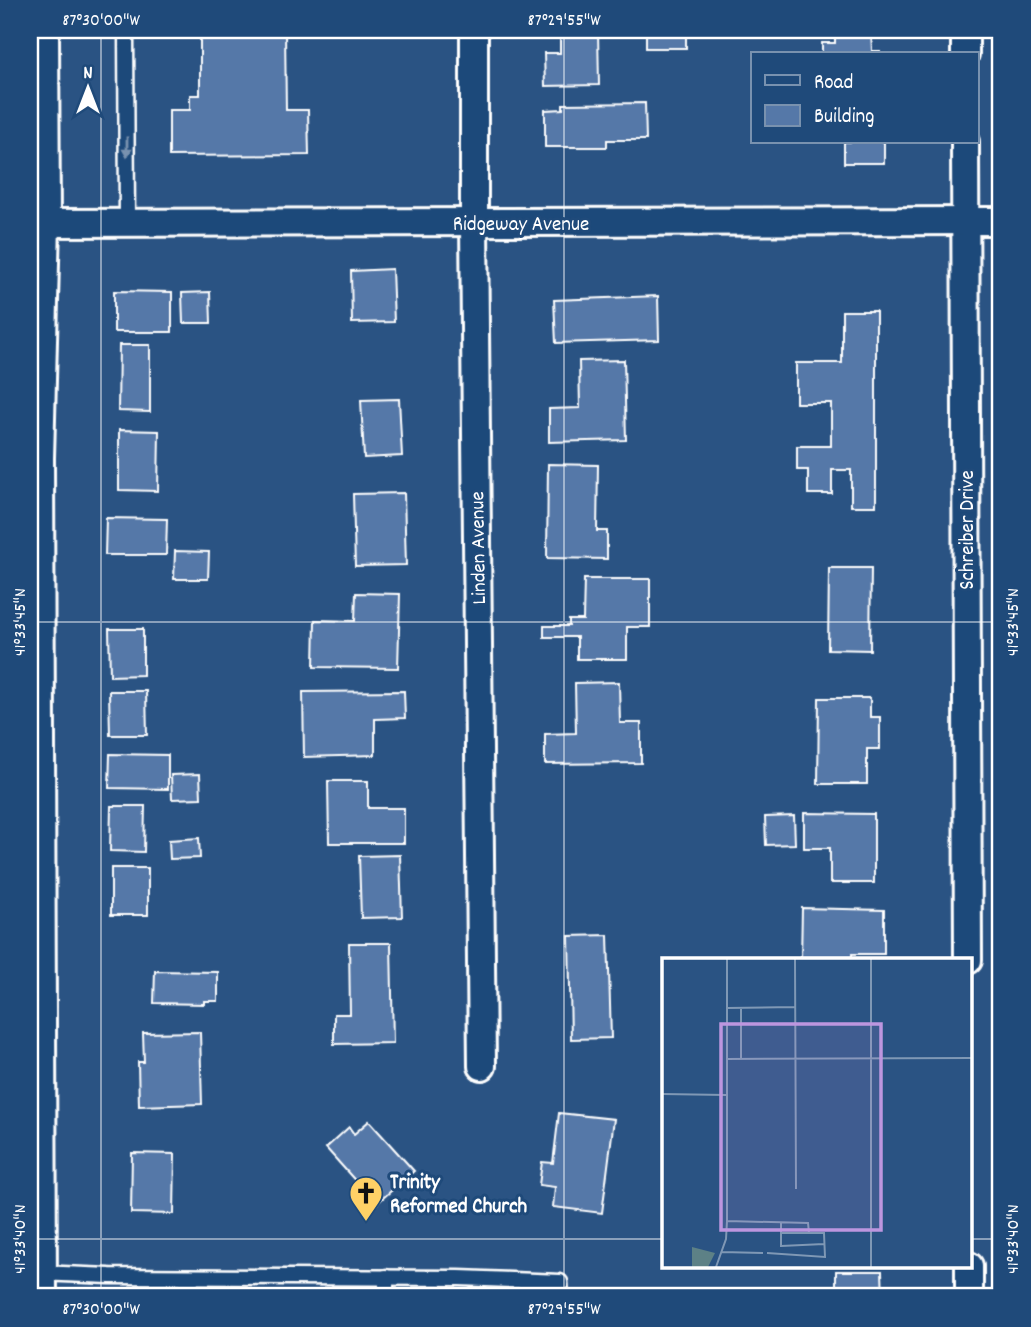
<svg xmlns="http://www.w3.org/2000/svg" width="1031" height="1327" viewBox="0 0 1031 1327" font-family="Dekko,sans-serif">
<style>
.building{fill:#5578a8;stroke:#fff;stroke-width:2}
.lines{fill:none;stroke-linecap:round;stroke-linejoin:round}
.lane-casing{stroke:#fff;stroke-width:19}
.street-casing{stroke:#fff;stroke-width:32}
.secondary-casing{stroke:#fff;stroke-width:44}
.lane{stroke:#1f4a7a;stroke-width:14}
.street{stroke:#1f4a7a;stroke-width:26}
.secondary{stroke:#1f4a7a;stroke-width:38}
.oneway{fill:#7992af}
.ticks{fill:none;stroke:#fff;stroke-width:2;stroke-opacity:0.45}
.labels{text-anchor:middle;stroke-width:6;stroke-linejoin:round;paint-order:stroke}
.street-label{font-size:21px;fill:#fff;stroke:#1f4a7a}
.poi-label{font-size:21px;font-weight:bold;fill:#fff;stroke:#1f4a7a;text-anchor:start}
.inset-road{fill:none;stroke:#7f98b5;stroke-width:2}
.view{fill:#bd96df;fill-opacity:0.15;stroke:#bd96df;stroke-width:3.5}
.inset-edge{fill:none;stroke:#fff;stroke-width:3.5}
.neatline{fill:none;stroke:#fff;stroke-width:2.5}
.ticks-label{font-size:18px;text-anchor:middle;fill:#fff}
</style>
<rect width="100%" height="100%" fill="#2a5383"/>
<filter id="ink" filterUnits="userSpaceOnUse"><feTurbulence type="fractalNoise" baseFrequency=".0143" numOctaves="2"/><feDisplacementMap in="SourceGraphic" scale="14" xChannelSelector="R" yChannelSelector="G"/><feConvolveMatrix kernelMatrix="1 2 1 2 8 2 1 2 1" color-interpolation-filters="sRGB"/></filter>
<g filter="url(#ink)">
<g class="building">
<polygon points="200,30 285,30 286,110 308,110 309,155 169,156 169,110 190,110 190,95 200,95"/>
<rect x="646" y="30" width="40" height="18"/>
<polygon points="835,30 871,30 872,51 880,51 880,54 822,54 822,43 835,43"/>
<polygon points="560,31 598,31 599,85 545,86 544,53 560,53"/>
<polygon points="645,103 646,140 607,140 607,147 545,147 545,110 563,109 563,104"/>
<rect x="844" y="142" width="40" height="21"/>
<polygon points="392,269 394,322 352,323 351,271"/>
<polygon points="114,291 172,292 172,332 114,332"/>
<polygon points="210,292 211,323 183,323 182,293"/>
<polygon points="658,296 659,340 556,343 554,300"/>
<polygon points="842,311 876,311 876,506 851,506 851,470 832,470 832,494 808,494 808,470 797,470 797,446 831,446 831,403 796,403 796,363 842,363"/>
<polygon points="119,345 150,345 150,412 118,411"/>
<polygon points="624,360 626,440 549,442 549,409 580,408 579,361"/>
<polygon points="399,399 402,456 364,458 361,400"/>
<polygon points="119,430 159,431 158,491 119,490"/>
<polygon points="548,464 598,465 597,531 607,531 607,559 547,558"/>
<polygon points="404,493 406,565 355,566 353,494"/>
<polygon points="106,518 167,519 166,555 105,555"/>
<polygon points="175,551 209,552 208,579 174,579"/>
<polygon points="829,568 871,568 870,650 828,649"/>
<polygon points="584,579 650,579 650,627 627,627 627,659 577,659 577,637 544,637 544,626 569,626 569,620 583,620"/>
<polygon points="356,593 400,594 398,668 314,667 315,620 355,621"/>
<polygon points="109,629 143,629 143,675 110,676"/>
<polygon points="619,682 620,723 641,723 641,763 545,764 545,734 576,733 575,683"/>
<polygon points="109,691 146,691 147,735 110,735"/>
<polygon points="404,691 405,718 375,719 375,755 304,757 303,692"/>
<polygon points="819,698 870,698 870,717 880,717 880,749 867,749 867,784 818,784"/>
<polygon points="110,754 168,755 168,789 109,788"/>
<polygon points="200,774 201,798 172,799 171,775"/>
<polygon points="328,781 368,781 368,808 404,808 404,843 329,843"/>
<polygon points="111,806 145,806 144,852 110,851"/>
<polygon points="804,813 874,814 874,883 830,883 830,848 804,848"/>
<polygon points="794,816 795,844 766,845 765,817"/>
<polygon points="199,838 200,858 170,859 169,840"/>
<polygon points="400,855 402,917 361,918 359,856"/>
<rect x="111" y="868" width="37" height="47"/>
<polygon points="802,908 884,910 884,954 852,954 852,960 801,960"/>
<polygon points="608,935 611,1038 571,1039 569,936"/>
<polygon points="349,943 391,943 393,1043 334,1044 334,1014 350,1014"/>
<polygon points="155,971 218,972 218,1001 204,1001 204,1004 154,1003"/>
<polygon points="200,1032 202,1104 139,1106 138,1062 144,1062 143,1033"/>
<polygon points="559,1113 614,1119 602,1213 553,1207 555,1187 539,1185 542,1162 553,1163"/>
<polygon points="369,1121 414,1171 376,1204 326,1148 349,1127 354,1134"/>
<polygon points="132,1153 175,1154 174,1214 131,1213"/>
<polygon points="836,1271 882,1271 883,1297 836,1297"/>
</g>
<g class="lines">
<defs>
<g id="lane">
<polyline points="126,30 127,223"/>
<polyline points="39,1273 110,1276 459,1278 560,1282 561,1297"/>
<polyline points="386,1297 386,1277"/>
</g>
<g id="street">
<polyline points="474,30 474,223 482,1066"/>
<polyline points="965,54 965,30"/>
<polyline points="965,142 968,960"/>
<polyline points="40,223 1001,221"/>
<polyline points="969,1266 969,1297"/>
</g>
<polyline id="secondary" points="37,1297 34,458 40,223 39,30"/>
</defs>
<use href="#lane" class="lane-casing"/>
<use href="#street" class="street-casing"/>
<use href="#secondary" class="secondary-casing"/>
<use href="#lane" class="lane"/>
<use href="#street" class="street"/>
<use href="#secondary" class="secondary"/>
</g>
<defs><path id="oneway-solid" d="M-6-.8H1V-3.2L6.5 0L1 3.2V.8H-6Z" transform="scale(1.75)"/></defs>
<use class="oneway" href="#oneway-solid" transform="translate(127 147) rotate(90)"/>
</g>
<path class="ticks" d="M101,30V1297M564,30V1297M30,622H1001M30,1239H664M970,1239H1001"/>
<defs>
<symbol id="church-pin" viewBox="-11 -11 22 30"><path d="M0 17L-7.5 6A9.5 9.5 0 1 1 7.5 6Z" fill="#ffd166" stroke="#1f4a7a"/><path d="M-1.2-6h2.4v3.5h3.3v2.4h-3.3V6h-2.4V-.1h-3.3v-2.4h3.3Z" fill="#111"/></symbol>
</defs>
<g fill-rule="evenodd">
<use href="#church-pin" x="347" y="1174" width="38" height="52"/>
</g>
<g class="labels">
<g class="street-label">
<text x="521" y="230">Ridgeway Avenue</text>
<text transform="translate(966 530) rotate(-90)" y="7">Schreiber Drive</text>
<text transform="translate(477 548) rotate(-91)" y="7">Linden Avenue</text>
</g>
<g class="poi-label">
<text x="390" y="1188">Trinity<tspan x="390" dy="24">Reformed Church</tspan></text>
</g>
</g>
<g transform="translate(662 958)">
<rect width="310" height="310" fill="#2a5383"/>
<path d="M30,289L53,295L46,309H30Z" fill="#5d8186"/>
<path class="inset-road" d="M133,0L134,231M209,0V309M65,50L133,49M79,50V101M65,101L310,100M0,136L64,137M65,263L146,265L147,275H162L163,299L105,295M119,275H147M119,288L162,286M119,289V264M60,294L101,295M54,309L64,281L65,263V0"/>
<path class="view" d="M59,66H219V272H59Z"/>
<rect width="310" height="310" class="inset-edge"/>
</g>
<rect width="1031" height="1327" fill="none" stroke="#1f4a7a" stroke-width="77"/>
<rect x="751" y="52" width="228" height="91" fill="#1f4a7a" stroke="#7992af" stroke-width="2"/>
<rect x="765" y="75" width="35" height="10" fill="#1f4a7a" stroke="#7992af" stroke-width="2"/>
<text x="814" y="88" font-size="21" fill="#ffffff">Road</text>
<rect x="765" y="105" width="35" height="21" fill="#5578a8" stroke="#7992af" stroke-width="2"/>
<text x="814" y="122" font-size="21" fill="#ffffff">Building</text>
<g transform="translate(88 88)" stroke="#1f4a7a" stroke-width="5" paint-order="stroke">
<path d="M0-5L12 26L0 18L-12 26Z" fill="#ffffff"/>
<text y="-10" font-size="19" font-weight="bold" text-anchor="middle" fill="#ffffff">N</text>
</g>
<rect x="38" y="38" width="954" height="1250" class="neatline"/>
<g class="ticks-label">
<text x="101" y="25">87°30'00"W</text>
<text x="564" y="25">87°29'55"W</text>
<text transform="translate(19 622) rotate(-90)" y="6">41°33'45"N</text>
<text transform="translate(1012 622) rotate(-90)" y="6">41°33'45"N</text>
<text transform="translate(19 1239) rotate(-90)" y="6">41°33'40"N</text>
<text transform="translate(1012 1239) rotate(-90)" y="6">41°33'40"N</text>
<text x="101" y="1314">87°30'00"W</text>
<text x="564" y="1314">87°29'55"W</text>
</g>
</svg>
